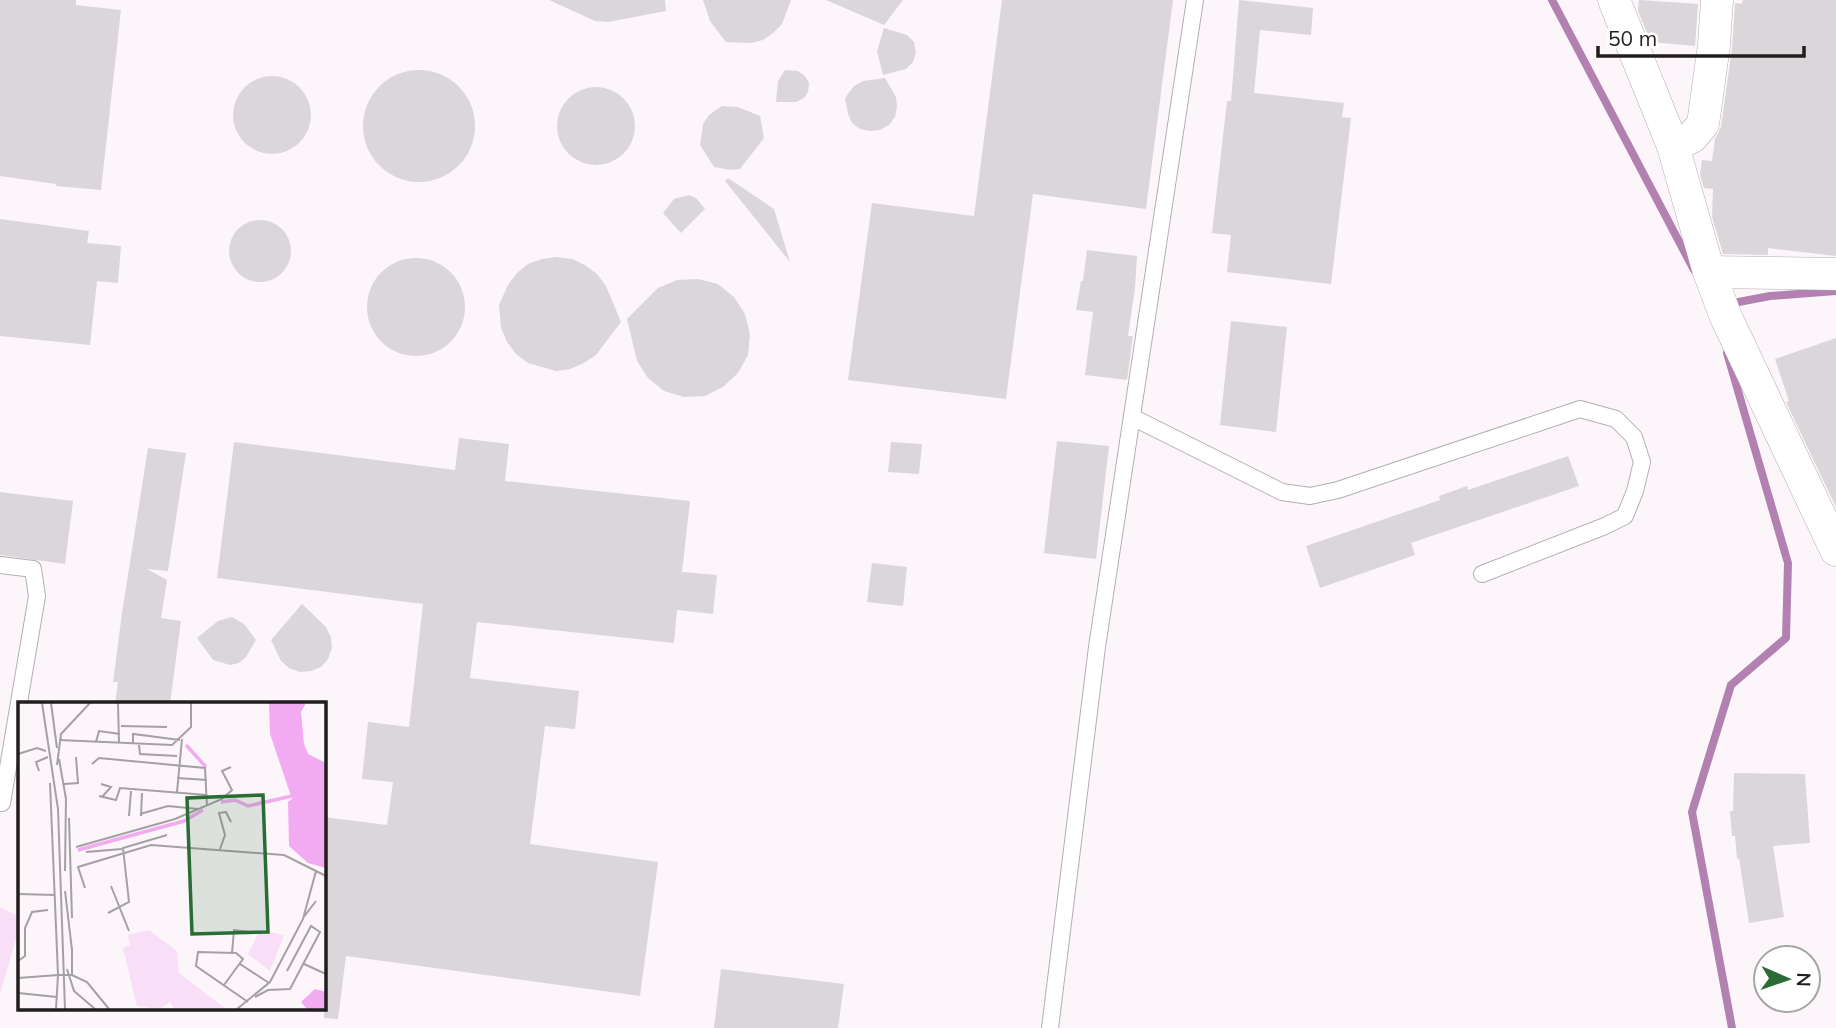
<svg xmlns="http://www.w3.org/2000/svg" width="1836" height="1028" viewBox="0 0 1836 1028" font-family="Mulish,sans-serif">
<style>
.green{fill:#f8def7}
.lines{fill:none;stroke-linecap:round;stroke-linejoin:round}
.stream{stroke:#b381b1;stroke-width:8}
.building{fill:#dbd6da}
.lane-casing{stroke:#b3aeb3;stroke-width:18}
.street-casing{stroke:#b3aeb3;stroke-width:33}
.lane{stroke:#fff;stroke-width:16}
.street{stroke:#fff;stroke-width:32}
.inset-river{fill:none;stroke:#f2abf0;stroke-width:3.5}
.inset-road{fill:none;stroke:#a4a0a3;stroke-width:2}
.view{fill:#296c36;fill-opacity:0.15;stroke:#296c36;stroke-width:3.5}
.inset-edge{fill:none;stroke:#201e1f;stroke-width:3.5}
</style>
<rect width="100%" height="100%" fill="#fcf6fb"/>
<polygon class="green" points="0,907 19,917 19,929 0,994"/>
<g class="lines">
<g class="stream">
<polyline points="1552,0 1694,270"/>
<polyline points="1728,304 1770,296 1836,291"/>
<polyline points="1727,353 1788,563 1786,638 1731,685 1692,812 1732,1028"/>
</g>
</g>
<g class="building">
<polygon points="0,0 76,0 76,5 121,10 101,190 56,186 56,184 0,176"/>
<polygon points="549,0 665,0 666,11 608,22 595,21"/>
<polygon points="703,0 791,0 782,24 773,33 763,40 751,43 726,42 710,21"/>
<polygon points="826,0 903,0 884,25"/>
<polygon points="1002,0 1173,0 1146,209 1033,194 1006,399 848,380 872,203 974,216"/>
<polygon points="1239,0 1313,8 1311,35 1260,30 1254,93 1344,103 1342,117 1351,118 1331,284 1227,272 1231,235 1212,233 1227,101 1231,101"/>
<polygon points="1639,0 1698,4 1695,46 1651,42 1638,11"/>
<polygon points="1743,0 1836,0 1836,256 1768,248 1768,255 1723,254 1712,217 1713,189 1704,188 1700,175 1702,160 1712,161 1715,139 1721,127 1732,48 1735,3 1742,4"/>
<polygon points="884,28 907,35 914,42 916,52 913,62 906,69 883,75 877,51"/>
<polygon points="785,70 798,71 805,76 809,83 808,92 804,98 796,102 776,102 778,81"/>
<circle cx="419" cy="126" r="56"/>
<circle cx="272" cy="115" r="39"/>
<polygon points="885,78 896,97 897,107 895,117 889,125 880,130 870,131 860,129 852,123 848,114 845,98 854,86 863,81"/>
<circle cx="596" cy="126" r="39"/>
<polygon points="722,106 738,107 760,116 764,138 740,169 730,170 714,167 700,145 703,124 709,115"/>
<polygon points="728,178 774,209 790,262 725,181"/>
<polygon points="689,195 696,198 705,209 681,233 663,213 674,199"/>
<polygon points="0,219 89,231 87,243 121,246 118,283 97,281 90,345 0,336"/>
<circle cx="260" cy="251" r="31"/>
<polygon points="1087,250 1137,256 1135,288 1128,336 1133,336 1127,380 1085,375 1093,312 1076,310 1081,281 1083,281"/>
<polygon points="557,257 572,259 585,265 597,274 606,286 621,322 596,355 584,363 570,369 556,371 528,363 516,354 507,342 501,328 499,305 508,285 517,273 528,264 542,259"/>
<circle cx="416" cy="307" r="49"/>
<polygon points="698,279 718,284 734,297 745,314 750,334 748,355 738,373 723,387 705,396 684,397 664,391 648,378 637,361 627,319 658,288 677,280"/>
<polygon points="1231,321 1287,327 1276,432 1220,425"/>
<polygon points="1836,338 1836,507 1786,402 1789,401 1775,359"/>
<polygon points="459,438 509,444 505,481 690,501 682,572 717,575 713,614 677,610 674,643 477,622 470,678 579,691 575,729 545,726 530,844 658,862 640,996 346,956 338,1019 324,1018 324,817 387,825 393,782 362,779 368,722 409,727 423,604 217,578 234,442 455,470"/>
<polygon points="1057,441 1109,446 1096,559 1044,553"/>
<polygon points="891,442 922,444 919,474 888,472"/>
<polygon points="148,448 186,453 168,571 147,569 167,580 161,618 181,621 170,704 115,704 118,682 113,682 122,613"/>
<polygon points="1568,456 1579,486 1411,543 1415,555 1320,588 1306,546 1440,500 1439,496 1467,486 1468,490"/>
<polygon points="0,492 73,501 65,564 0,555"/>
<polygon points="872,563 907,567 903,606 867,602"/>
<polygon points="302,604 326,627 331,637 332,648 328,659 321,667 311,671 300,672 289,668 281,661 271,640"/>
<polygon points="232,617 244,624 256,640 246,657 239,663 230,665 213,660 197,638 218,621"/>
<polygon points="1734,773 1805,774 1810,843 1773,846 1784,917 1749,923 1739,858 1737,859 1735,836 1732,836 1730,811 1733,811"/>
<polygon points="721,969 844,984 838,1028 714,1028"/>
</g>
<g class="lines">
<defs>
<g id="lane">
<polyline points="1132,417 1282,492 1310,496 1338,490 1580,409 1616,419 1634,437 1642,462 1635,491 1625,516 1605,526 1482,574"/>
<polyline points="0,565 33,569 37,596 2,803"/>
<polyline points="1050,1028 1097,647 1195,0"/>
</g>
<g id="street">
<polyline points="1614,0 1673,146 1709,272 1726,317 1836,550"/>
<polyline points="1673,146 1692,137 1703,124 1714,45 1717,0"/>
<polyline points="1709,272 1836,274"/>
</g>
</defs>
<use href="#lane" class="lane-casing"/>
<use href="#street" class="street-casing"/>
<use href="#lane" class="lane"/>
<use href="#street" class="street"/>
</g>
<g transform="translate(18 702)">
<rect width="308" height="308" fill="#fcf6fb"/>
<path d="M131,228L159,249L161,271L208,307H156L152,300L141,307L119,304L105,246L112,243L110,233ZM242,228L266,233L252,269L230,252Z" fill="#f8def7"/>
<path d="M251,1H288L283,10L286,42L290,52L308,61V166L290,161L271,144L270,100L274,97L252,32ZM297,287L308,290V307H289L283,300Z" fill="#f2abf0"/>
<path class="inset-river" d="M168,43L188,65M203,100L217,98L230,104L274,94M60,148L166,119L185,108"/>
<path class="inset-road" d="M24,1L40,107L47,307M33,1L39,46M100,1L101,41M103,24L149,25M41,38L154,43L173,25V1M78,40L81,29L102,32M115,42V32L162,38M121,43L122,52L159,54M0,52L19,46L28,49M41,57L48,97M74,62L81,56L187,66L189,104M39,63L43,32L72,1M21,69L18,60L30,55M159,76L189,78M32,81L40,273H54L69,280L91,307M46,82L60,81L58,55M83,82L93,85L84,95M159,90L164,37M81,94L98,98L102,86L189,93M122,112L150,104L180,107M111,114L113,89M123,114L124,91M51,116L54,216M58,145L157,117L204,97L214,88L204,69L213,65M202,147L207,133L201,111L208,110L213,120M68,150L104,147M47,169L48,95M93,184L111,229M67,186L60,165L133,143L266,153L308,174M47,189L54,248M0,192L37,193M90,211L111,200L105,146L149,133M285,216L298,199M54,246V273M214,251L216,228L233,230M0,259L7,254V226L14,210L30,208M222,262L251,281M286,262L308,272M49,267L56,289L77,307M0,276L40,273M206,283L225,257L218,251L180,250L178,264L230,300M0,291L39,295M237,295L250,288L272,287L302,230L293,224L269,269M38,307L40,273M219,307L252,280L285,217L298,169"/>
<path class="view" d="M245,93L250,230L174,232L169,96Z"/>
<rect width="308" height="308" class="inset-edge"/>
</g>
<g transform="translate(1787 979) rotate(92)"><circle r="33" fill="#ffffff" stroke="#a6a5a5" stroke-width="2"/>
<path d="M0-5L12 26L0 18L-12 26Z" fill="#296c36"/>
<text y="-10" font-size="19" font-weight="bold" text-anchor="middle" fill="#201e1f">N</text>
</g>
<path d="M1598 46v10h206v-10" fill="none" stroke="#201e1f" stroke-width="3.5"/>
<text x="1608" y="46" font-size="21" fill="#201e1f" stroke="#ffffff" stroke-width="5" paint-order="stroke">50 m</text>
</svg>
